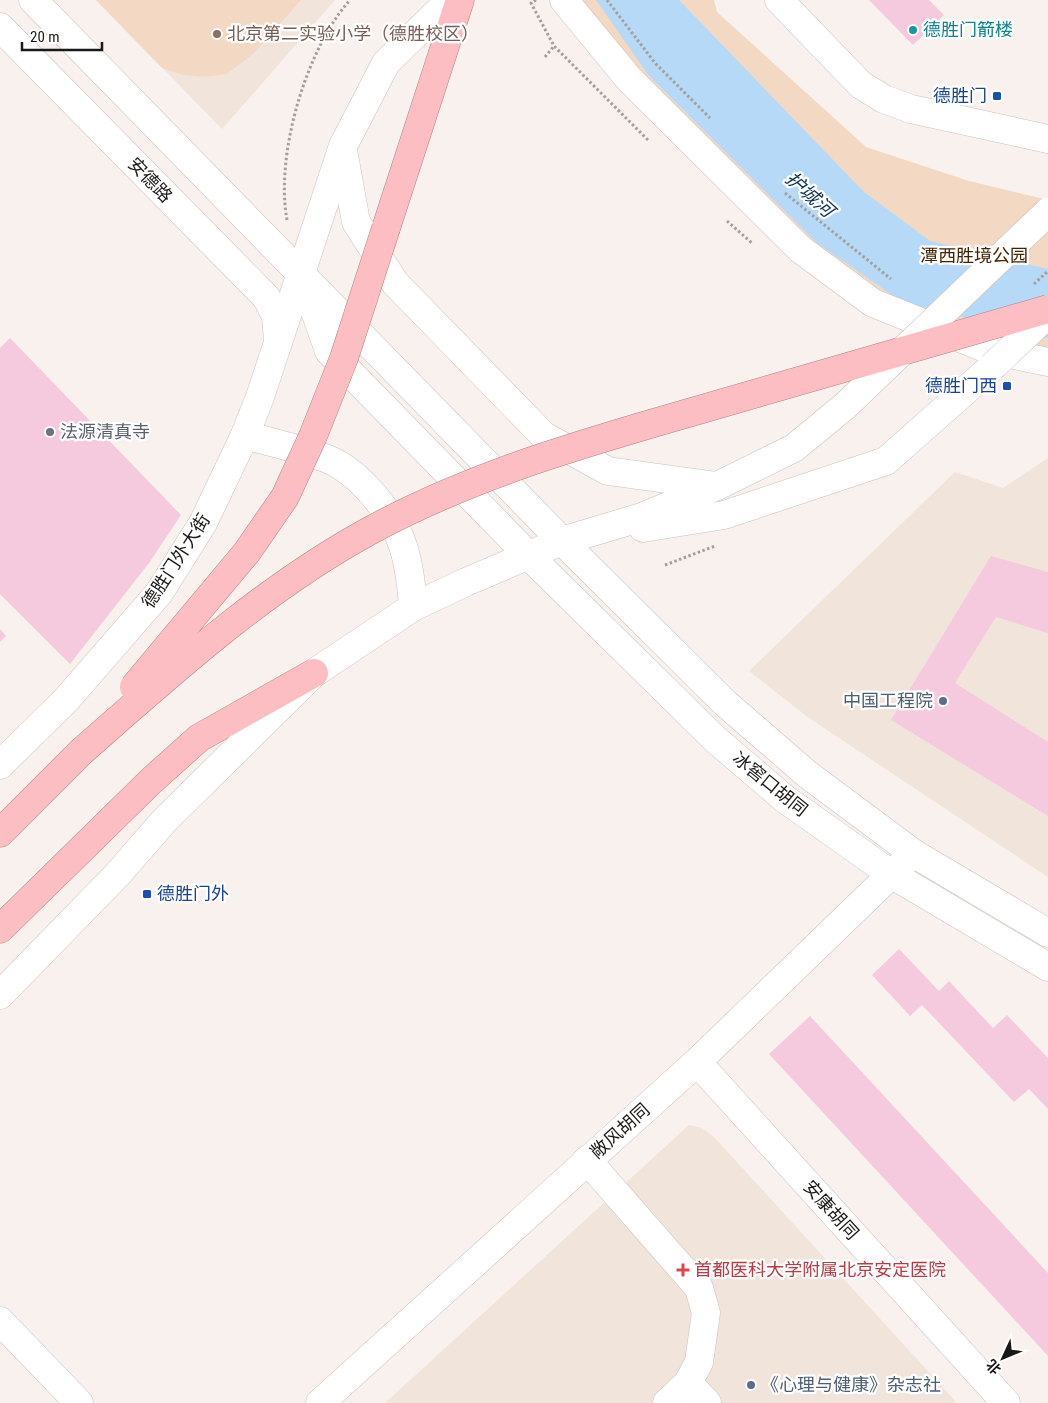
<svg xmlns="http://www.w3.org/2000/svg" width="1048" height="1403" viewBox="0 0 1048 1403" font-family="'Roboto Condensed','Noto Sans SC',sans-serif">
<style>
.built{fill:#f1e4da}
.green{fill:#f3d8c4}
.water{fill:#b5d9f7}
.building{fill:#f6cade}
.lines{fill:none;stroke-linecap:round;stroke-linejoin:round}
.minor-casing{stroke:#c8c2bd;stroke-width:29}
.highway-casing{stroke:#ae8486;stroke-width:29}
.path{stroke:#a49f9b;stroke-width:3;stroke-dasharray:2.5 2.5;stroke-linecap:butt}
.minor{stroke:#fff;stroke-width:28}
.highway{stroke:#fdbec3;stroke-width:28}
.minor-bridge-casing{stroke:#c8c2bd;stroke-width:29;stroke-linecap:butt}
.highway-bridge-casing{stroke:#ae8486;stroke-width:29;stroke-linecap:butt}
.minor-bridge{stroke:#fff;stroke-width:28}
.highway-bridge{stroke:#fdbec3;stroke-width:28}
.culture-dot{fill:#0f9aa8;stroke:#fff;stroke-width:2}
.education-dot{fill:#8d6e63;stroke:#fff;stroke-width:2}
.transit-dot{fill:#1a4fb4;stroke:#fff;stroke-width:2}
.worship-dot{fill:#6b7280;stroke:#fff;stroke-width:2}
.service-dot{fill:#5c6f8a;stroke:#fff;stroke-width:2}
.health-dot{fill:#e0444e;stroke:#fff;stroke-width:2}
.labels{text-anchor:middle;stroke-width:4.5;stroke-linejoin:round;paint-order:stroke}
.culture-label{font-size:18px;fill:#0d838f;stroke:#fff;text-anchor:start}
.education-label{font-size:18px;fill:#785e54;stroke:#fff;text-anchor:start}
.transit-label{font-size:18px;fill:#164399;stroke:#fff;text-anchor:end}
.street-label{font-size:18px;fill:#1a1816;stroke:#fff}
.park-label{font-size:18px;fill:#452301;stroke:#fff}
.worship-label{font-size:18px;fill:#5b616d;stroke:#fff;text-anchor:start}
.service-label{font-size:18px;fill:#4e5e75;stroke:#fff;text-anchor:end}
.health-label{font-size:18px;fill:#be3a42;stroke:#fff;text-anchor:start}
.water-label{font-size:19px;font-style:italic;fill:#0b3553;stroke:#fff}
</style>
<rect width="100%" height="100%" fill="#f8f1ed"/>
<g class="built">
<polygon points="96,0 335,0 222,129"/>
<polygon points="1048,458 1048,877 809,718 749,671 955,472 1003,488"/>
<polygon points="689,1125 702,1128 714,1137 957,1403 385,1403"/>
</g>
<g class="green">
<polygon points="96,0 301,0 254,53 227,74 205,77 183,75 162,68"/>
<polygon points="580,0 714,0 717,12 866,147 969,181 1048,200 1048,354 910,312 808,247 634,65"/>
</g>
<polygon class="water" points="596,0 679,0 864,192 930,241 1048,269 1048,338 902,302 817,243 649,76"/>
<g class="building">
<polygon points="869,0 929,0 944,15 913,45"/>
<polygon points="10,338 181,515 149,563 70,664 0,594 0,348"/>
<polygon points="991,556 1048,572 1048,633 996,617 955,683 1048,742 1048,816 891,720"/>
<polygon points="0,629 6,636 0,642"/>
<polygon points="899,949 939,991 949,981 993,1028 1007,1015 1048,1058 1048,1109 1029,1089 1014,1102 922,1005 910,1016 872,975"/>
<polygon points="810,1016 1048,1273 1048,1356 769,1054"/>
</g>
<g class="lines">
<defs>
<g id="minor">
<polyline points="33,0 562,541 725,703 807,774 913,853 1048,933"/>
<polyline points="564,0 629,79 800,249 873,303 990,350 1048,362"/>
<polyline points="779,0 861,85 884,99 911,109 1048,139"/>
<polyline points="0,27 266,297 276,316 278,340"/>
<polyline points="343,150 356,222 395,283 544,436 608,471 717,486"/>
<polyline points="304,280 329,351 528,555 715,739 785,799 891,874 1048,967"/>
<path d="M245,435C270,442 297,448 322,457C341,463 355,475 368,489C402,525 410,559 413,607"/>
<polyline points="643,528 724,515 886,461 992,367"/>
<polyline points="0,765 66,700 159,593 203,523 245,435 260,397 343,146 386,63 450,0"/>
<polyline points="0,995 117,875 164,821 314,673 413,607 466,582 562,541 642,517 717,486 794,448 845,406"/>
<polyline points="697,1062 1006,1403"/>
<polyline points="587,1160 699,1288 706,1313 699,1362 688,1383 667,1403"/>
<polyline points="0,1321 79,1403"/>
<polyline points="688,1383 707,1403"/>
<polyline points="320,1403 697,1062 903,863"/>
</g>
<g id="highway">
<polyline points="386,228 460,0"/>
<polyline points="0,833 81,752"/>
<polyline points="0,929 151,781 199,738 314,673"/>
</g>
</defs>
<use href="#minor" class="minor-casing"/>
<use href="#highway" class="highway-casing"/>
<g class="path">
<polyline points="536,0 531,3 554,46 648,140"/>
<polyline points="607,0 655,63 710,118"/>
<polyline points="545,57 554,46"/>
<polyline points="785,193 891,279"/>
<path d="M287,220C275,155 306,49 350,0"/>
<polyline points="727,221 753,244"/>
<polyline points="1034,284 1048,271"/>
<polyline points="665,565 715,546"/>
</g>
<use href="#minor" class="minor"/>
<use href="#highway" class="highway"/>
<defs>
<g id="minor-bridge">
<polyline points="992,367 1048,314"/>
<polyline points="845,406 1048,212"/>
</g>
<g id="highway-bridge">
<polyline points="134,687 247,552 285,497 313,436 344,358 386,228"/>
<path d="M81,752C173,671 264,588 373,529C479,472 594,440 709,407C822,374 935,342 1048,309"/>
</g>
</defs>
<use href="#minor-bridge" class="minor-bridge-casing"/>
<use href="#highway-bridge" class="highway-bridge-casing"/>
<use href="#minor-bridge" class="minor-bridge"/>
<use href="#highway-bridge" class="highway-bridge"/>
</g>
<circle class="culture-dot" cx="913" cy="30" r="5"/>
<circle class="education-dot" cx="217" cy="34" r="5"/>
<g class="transit-dot">
<rect x="992" y="91" width="10" height="10" rx="2.5"/>
<rect x="1002" y="381" width="10" height="10" rx="2.5"/>
<rect x="142" y="889" width="10" height="10" rx="2.5"/>
</g>
<circle class="worship-dot" cx="50" cy="432" r="5"/>
<g class="service-dot">
<circle cx="943" cy="701" r="5"/>
<circle cx="751" cy="1385" r="5"/>
</g>
<path class="health-dot" d="M680.5 1262.5h5v5h5v5h-5v5h-5v-5h-5v-5h5z"/>
<g class="labels">
<g class="culture-label">
<text x="923" y="36">德胜门箭楼</text>
</g>
<g class="education-label">
<text x="227" y="40">北京第二实验小学（德胜校区）</text>
</g>
<g class="transit-label">
<text x="987" y="102">德胜门</text>
<text x="997" y="392">德胜门西</text>
<text x="157" y="900" text-anchor="start">德胜门外</text>
</g>
<g class="street-label">
<text transform="translate(150 180) rotate(46)" y="6">安德路</text>
<text transform="translate(176 561) rotate(-57)" y="6">德胜门外大街</text>
<text transform="translate(770 784) rotate(39)" y="6">冰窖口胡同</text>
<text transform="translate(620 1131) rotate(-42)" y="6">敞风胡同</text>
<text transform="translate(831 1210) rotate(48)" y="6">安康胡同</text>
</g>
<g class="park-label">
<text x="974" y="262">潭西胜境公园</text>
</g>
<g class="worship-label">
<text x="60" y="438">法源清真寺</text>
</g>
<g class="service-label">
<text x="933" y="707">中国工程院</text>
<text x="761" y="1391" text-anchor="start">《心理与健康》杂志社</text>
</g>
<g class="health-label">
<text x="694" y="1276">首都医科大学附属北京安定医院</text>
</g>
<g class="water-label">
<text transform="translate(810 194) rotate(42)" y="7">护城河</text>
</g>
</g>
<g transform="translate(1003 1358) rotate(226)" stroke="#ffffff" stroke-width="4" paint-order="stroke">
<path d="M0-4L9 19L0 12L-9 19Z" fill="#1a1816"/>
<text y="-8" font-size="14" font-weight="bold" text-anchor="middle" fill="#1a1816">北</text>
</g>
<path d="M22 42v8h80v-8" fill="none" stroke="#1a1816" stroke-width="2.5"/>
<text x="30" y="42" font-size="15" fill="#1a1816" stroke="#ffffff" stroke-width="4" paint-order="stroke">20 m</text>
</svg>
